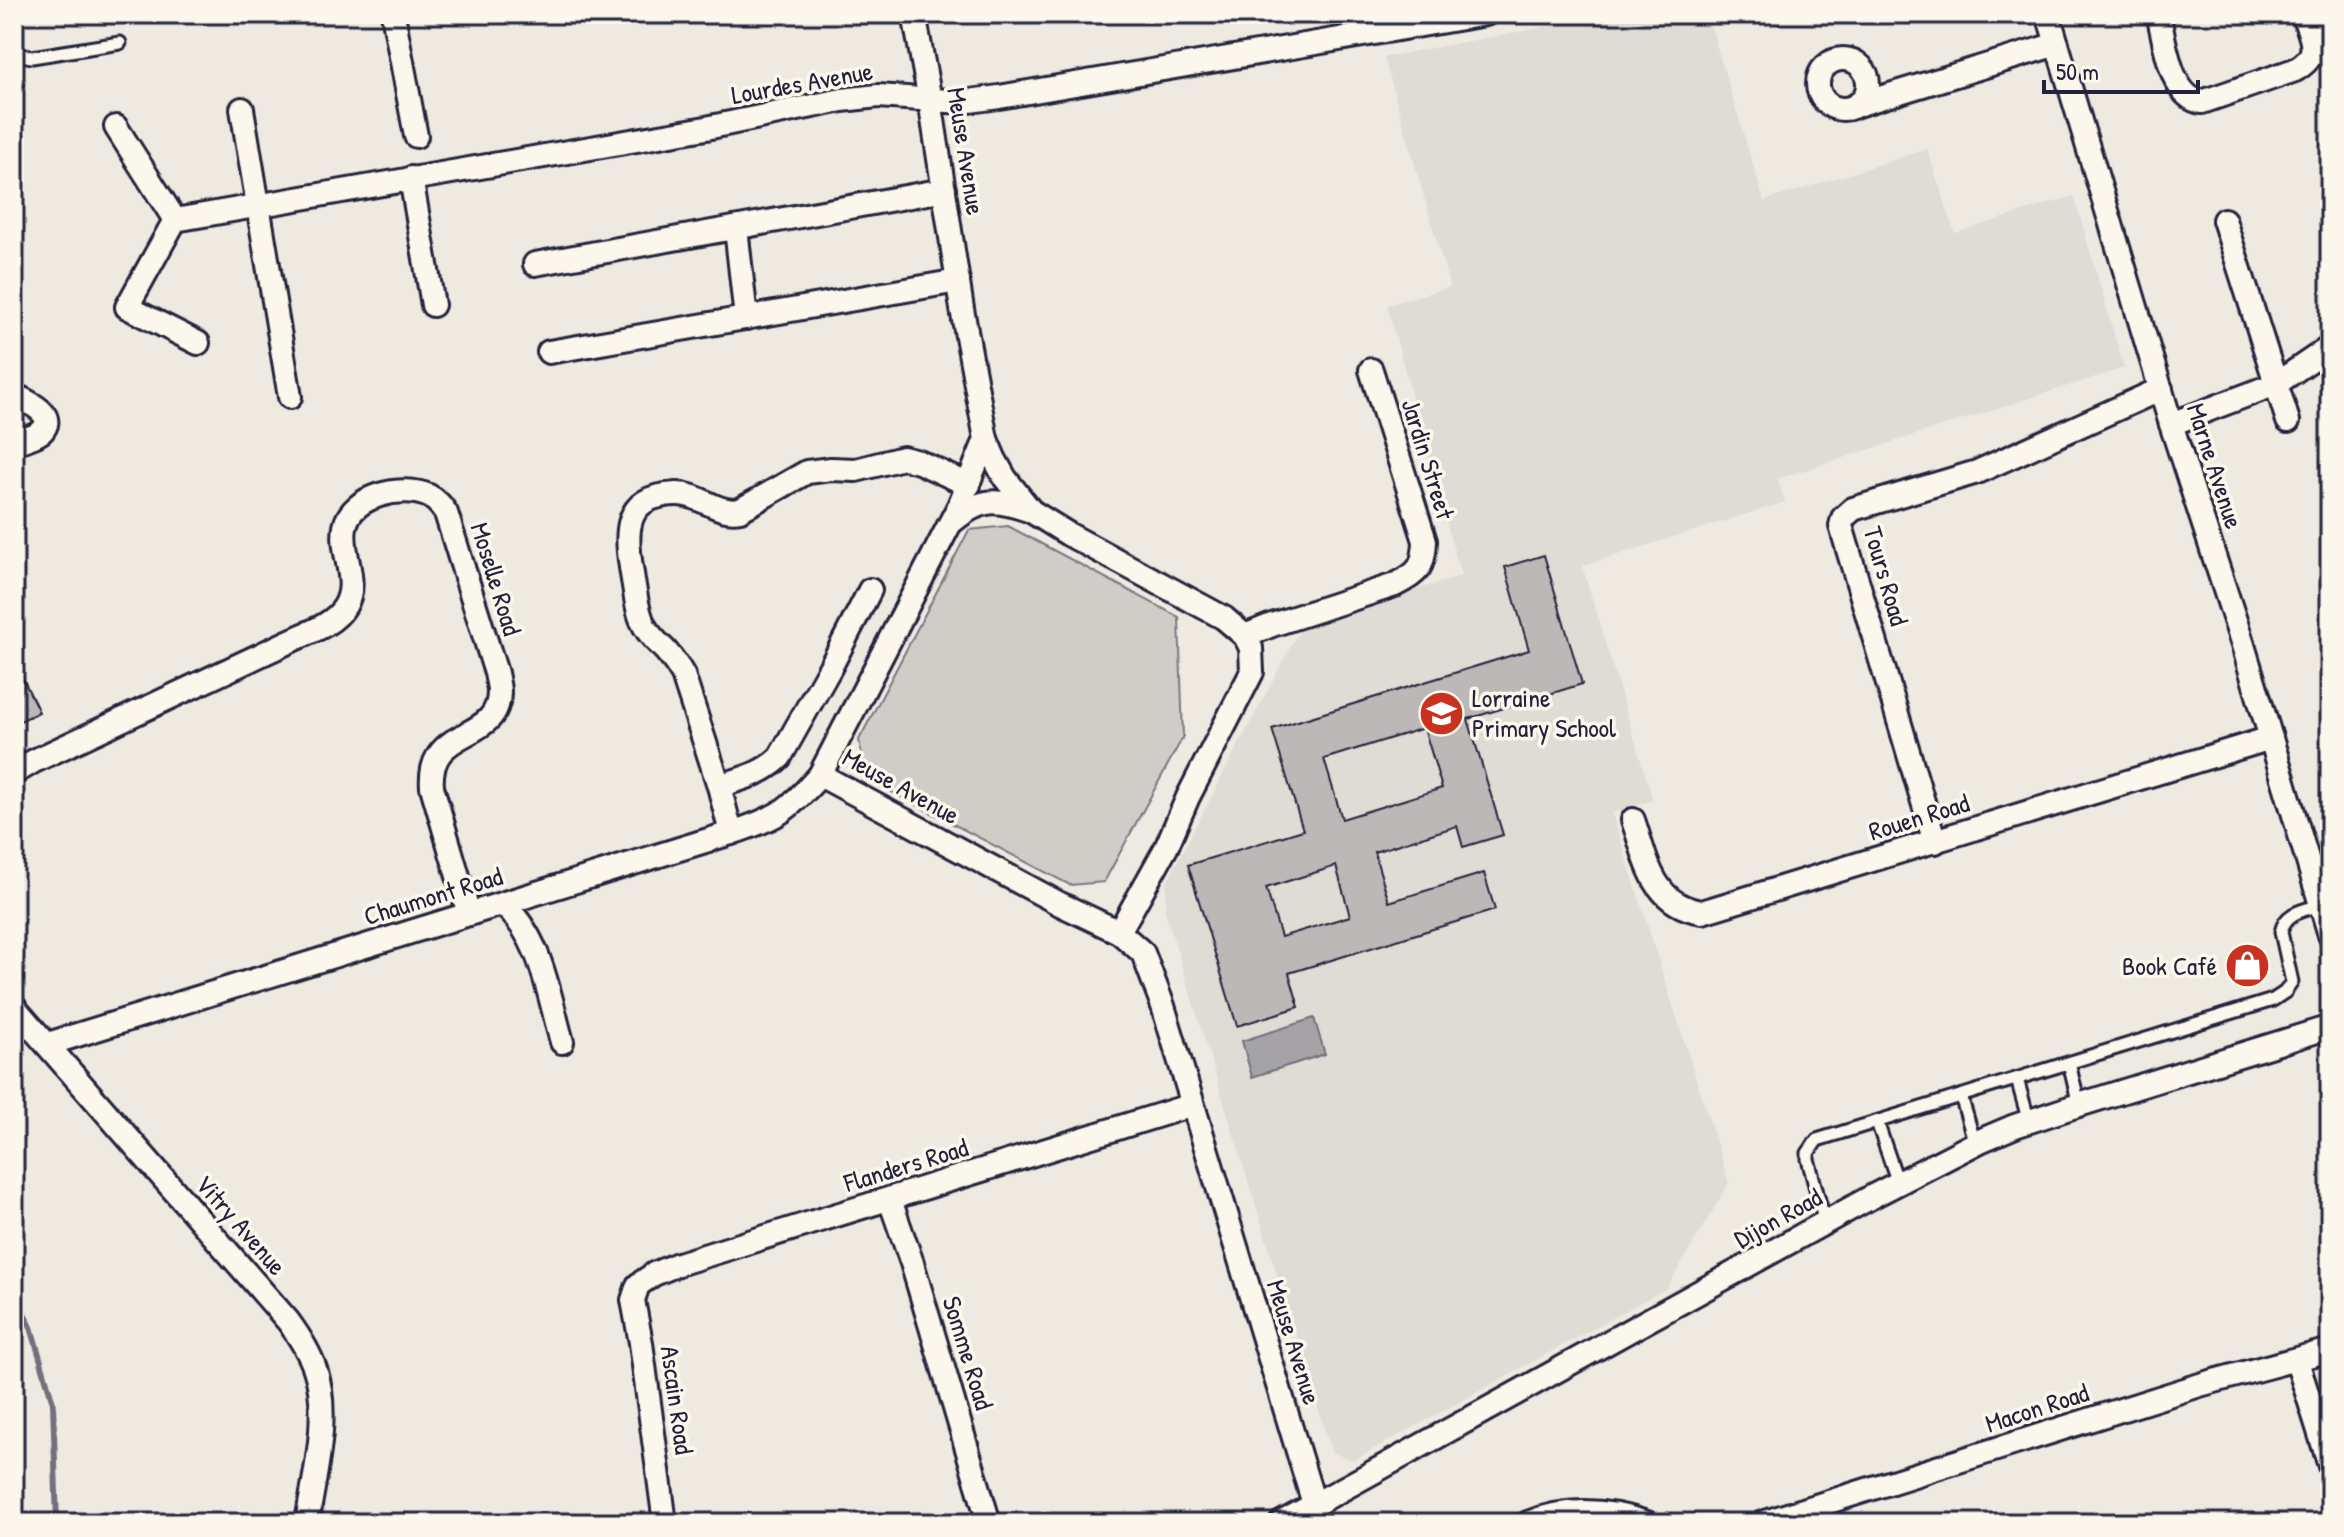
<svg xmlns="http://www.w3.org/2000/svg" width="2344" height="1537" viewBox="0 0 2344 1537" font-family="'Patrick Hand',sans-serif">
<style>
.built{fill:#dfdbd5}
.green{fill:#d0cdc9;stroke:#797882;stroke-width:2}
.water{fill:#a6a3a7;stroke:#716f7c;stroke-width:2}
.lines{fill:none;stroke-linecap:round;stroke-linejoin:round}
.stream{stroke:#716f7c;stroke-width:6}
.building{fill:#bcb8b8;stroke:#22223b;stroke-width:2;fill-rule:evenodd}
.lane-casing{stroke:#22223b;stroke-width:17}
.street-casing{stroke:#22223b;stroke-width:28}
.lane{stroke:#fbf7ec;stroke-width:11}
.street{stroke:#fbf7ec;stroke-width:22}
.labels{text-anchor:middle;stroke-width:7;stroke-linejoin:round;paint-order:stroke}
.street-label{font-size:26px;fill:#22223b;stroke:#fbf7ec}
.poi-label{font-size:26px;fill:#22223b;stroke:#fbf7ec;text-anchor:start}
</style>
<rect width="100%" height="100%" fill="#eeeae2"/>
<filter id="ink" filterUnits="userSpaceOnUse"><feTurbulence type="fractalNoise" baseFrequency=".0125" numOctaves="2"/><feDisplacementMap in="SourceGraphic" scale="16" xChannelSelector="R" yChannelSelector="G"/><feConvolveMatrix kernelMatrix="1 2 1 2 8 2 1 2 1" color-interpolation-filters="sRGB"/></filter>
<g filter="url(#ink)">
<polygon class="built" points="1613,14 1707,14 1764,201 1927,149 1955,233 2074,196 2124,368 1777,479 1785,502 1582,566 1653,800 1612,813 1729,1183 1667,1288 1354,1460 1332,1453 1165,911 1167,881 1302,625 1461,576 1387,305 1450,287 1384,57"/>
<polygon class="green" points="1008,526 1179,617 1183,737 1104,882 1070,885 867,779 859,740 969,530"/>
<polygon class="water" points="1314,1018 1325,1054 1252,1077 1242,1041"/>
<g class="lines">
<polyline class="stream" points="14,1294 31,1327 53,1403 57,1523"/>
</g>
<g class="building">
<path d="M1544,555L1582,684L1468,719L1503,835L1463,847L1457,826L1374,852L1389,902L1484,873L1495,910L1289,973L1299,1007L1237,1026L1188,865L1303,830L1272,729L1529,650L1505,567ZM1424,728L1442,788L1342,819L1324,759ZM1336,866L1350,916L1281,937L1266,888Z"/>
<polygon points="14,660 39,712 14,724"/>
</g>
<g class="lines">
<defs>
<g id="lane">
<polyline points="14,51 21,55 32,57 120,43"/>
<polyline points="2069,1063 2079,1105"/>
<polyline points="2017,1079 2029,1122"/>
<polyline points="1961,1096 1975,1144"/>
<polyline points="1877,1122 1898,1183"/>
<path d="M1825,1223L1808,1159V1153L1817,1140L2273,1000L2285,992L2292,982L2281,932C2285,912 2304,910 2321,905"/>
</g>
<g id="street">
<polyline points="393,14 416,136"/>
<polyline points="914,14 930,100 962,309 986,439 994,458 1005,478 1031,511 1068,534 1224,618 1245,636 1251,648 1252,672 1188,797 1166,848 1119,932"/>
<polyline points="2048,14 2171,424 2243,645 2330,935"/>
<path d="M2158,14C2165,40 2170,98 2202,102L2295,70C2323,54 2311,39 2303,14"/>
<circle cx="1843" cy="84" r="25"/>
<polyline points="1857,105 2057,44"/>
<polyline points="242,109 290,397"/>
<polyline points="116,127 175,220 127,307 198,343"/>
<polyline points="411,178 433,305"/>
<polyline points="175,220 706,128 842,100 878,96 962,102 999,97 1486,14"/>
<polyline points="2224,220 2288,421"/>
<polyline points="736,228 746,318"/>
<polyline points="535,264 944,190"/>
<polyline points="549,352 958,281"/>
<path d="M14,395C24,400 57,413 43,430C38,436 22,440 14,443"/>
<polyline points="2171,424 2276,384 2330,347"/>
<path d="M953,521C982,497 997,499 1031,511"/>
<path d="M1245,636L1272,625L1395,585C1419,573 1424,567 1425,541L1371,370"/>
<path d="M14,773L34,761L288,642C307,633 334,625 345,606C360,581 340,553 345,527C351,495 403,484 429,496C437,500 441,506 446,513L496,673C497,679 499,686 499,692C499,744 427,724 432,787L469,914"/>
<polyline points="820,775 1060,904 1119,932 1143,953 1163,1006 1314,1504"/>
<path d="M719,786C741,779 763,774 780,757L830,668L870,590"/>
<path d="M1633,820C1647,860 1652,905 1702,912L2271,738"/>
<path d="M731,833L719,786L683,675C678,666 672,658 665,650C658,643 650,636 645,627C637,613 636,596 633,580C626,537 619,496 676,494C700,493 717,515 740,510L807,472L831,469L856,470L903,458L919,462L969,485"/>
<polyline points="1935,842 1841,526 1843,518 1853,509 1977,472 2161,389"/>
<path d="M502,904C541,935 549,997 562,1042"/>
<path d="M14,1007L288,1321C299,1336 309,1351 315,1369C331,1415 314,1476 307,1523"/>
<path d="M48,1044L731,833C777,818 787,812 820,775L959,506L986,439"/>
<polyline points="890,1200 912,1263 989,1523"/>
<polyline points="2297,1361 2330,1466"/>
<polyline points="665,1523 641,1343 633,1300 638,1285 654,1274 678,1264 1192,1105"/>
<polyline points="1281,1523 1875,1195 1982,1140 2015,1126 2066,1109 2330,1027"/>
<path d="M1528,1523C1567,1507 1608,1510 1647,1523"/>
<polyline points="1762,1523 2203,1384 2330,1350"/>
</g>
</defs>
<use href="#lane" class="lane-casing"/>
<use href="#street" class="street-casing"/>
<use href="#lane" class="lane"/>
<use href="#street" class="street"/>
</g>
</g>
<defs>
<symbol id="school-disc" viewBox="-11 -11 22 22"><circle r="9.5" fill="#c8321e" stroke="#fbf7ec"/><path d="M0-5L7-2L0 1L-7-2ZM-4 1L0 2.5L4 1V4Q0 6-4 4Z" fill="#fff"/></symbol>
<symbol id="shop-disc" viewBox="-11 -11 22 22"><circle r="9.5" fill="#c8321e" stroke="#fbf7ec"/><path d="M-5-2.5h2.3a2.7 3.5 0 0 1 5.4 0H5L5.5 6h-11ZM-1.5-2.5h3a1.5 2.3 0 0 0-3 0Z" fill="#fff"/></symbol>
</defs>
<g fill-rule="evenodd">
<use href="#school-disc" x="1416" y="688" width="51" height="51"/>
<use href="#shop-disc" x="2222" y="940" width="51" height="51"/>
</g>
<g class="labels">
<g class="street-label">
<text transform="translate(802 83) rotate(-10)" y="9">Lourdes Avenue</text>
<text transform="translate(966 151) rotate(81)" y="9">Meuse Avenue</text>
<text transform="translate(1428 459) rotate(73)" y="9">Jardin Street</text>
<text transform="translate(2215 466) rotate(72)" y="9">Marne Avenue</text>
<text transform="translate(1886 576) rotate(74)" y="9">Tours Road</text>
<text transform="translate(496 579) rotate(73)" y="9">Moselle Road</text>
<text transform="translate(901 786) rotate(29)" y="9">Meuse Avenue</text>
<text transform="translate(1919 817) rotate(-17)" y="9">Rouen Road</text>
<text transform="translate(433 896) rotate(-17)" y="9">Chaumont Road</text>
<text transform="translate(906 1165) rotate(-17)" y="9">Flanders Road</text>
<text transform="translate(1778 1218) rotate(-29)" y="9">Dijon Road</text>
<text transform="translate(241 1225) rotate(49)" y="9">Vitry Avenue</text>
<text transform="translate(1294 1342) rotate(73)" y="9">Meuse Avenue</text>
<text transform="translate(968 1353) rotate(73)" y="9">Somme Road</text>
<text transform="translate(677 1400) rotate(82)" y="9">Ascain Road</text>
<text transform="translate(2037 1408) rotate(-18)" y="9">Macon Road</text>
</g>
<g class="poi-label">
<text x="1472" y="707">Lorraine<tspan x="1472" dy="30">Primary School</tspan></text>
<text x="2217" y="975" text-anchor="end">Book Café</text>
</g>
</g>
<rect width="2344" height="1537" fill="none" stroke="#fbf7ec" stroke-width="48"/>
<rect x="24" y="24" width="2296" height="1489" fill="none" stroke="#22223b" stroke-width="3" filter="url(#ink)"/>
<path d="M2044 80v12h154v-12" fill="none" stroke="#22223b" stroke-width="4"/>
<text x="2056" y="80" font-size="24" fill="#22223b" stroke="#fbf7ec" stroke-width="6" paint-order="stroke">50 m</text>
</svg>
